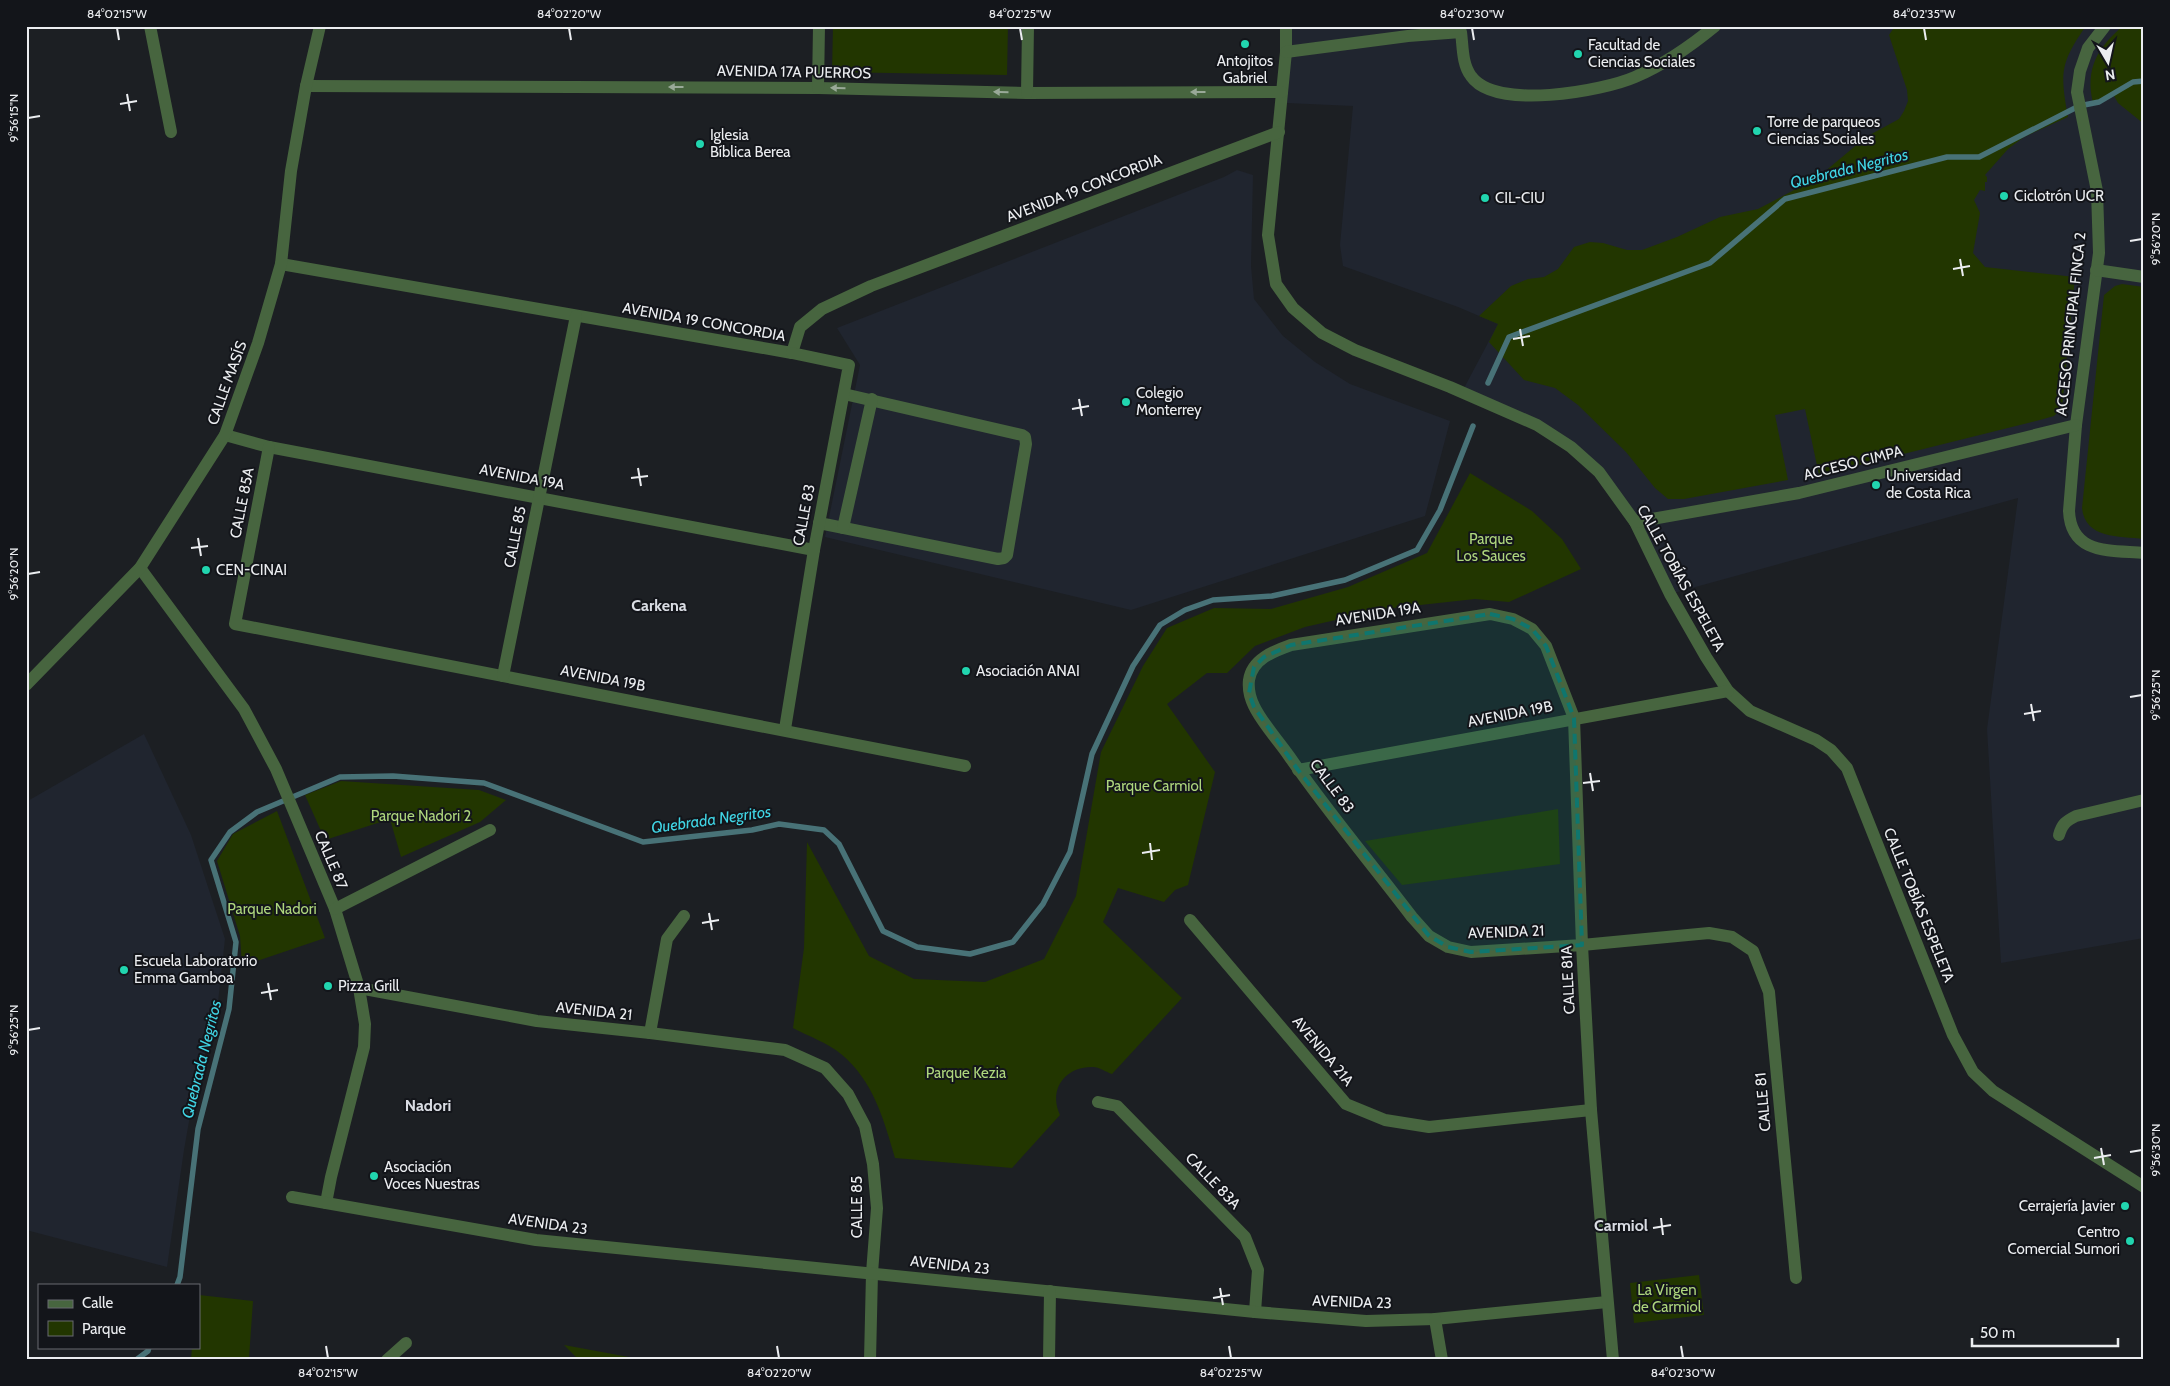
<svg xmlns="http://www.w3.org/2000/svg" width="2170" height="1386" viewBox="0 0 2170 1386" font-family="Cabin,sans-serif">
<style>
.built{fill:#20252f}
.green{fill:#223600}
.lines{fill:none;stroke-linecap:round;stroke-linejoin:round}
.stream{stroke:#487277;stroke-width:5.5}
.minor{stroke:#47653f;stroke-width:12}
.oneway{fill:#99a998}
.marked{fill:#0f766e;fill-opacity:0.2;stroke:#0f766e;stroke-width:4;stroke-dasharray:10 6;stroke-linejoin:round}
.ticks{fill:none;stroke:#ebedf0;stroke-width:2}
.poi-dot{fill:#21d5af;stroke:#13151a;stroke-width:2}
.labels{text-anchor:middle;stroke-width:4;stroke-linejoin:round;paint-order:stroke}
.poi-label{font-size:15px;fill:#ebedf0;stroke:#13151a;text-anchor:start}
.street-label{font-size:15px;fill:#ebedf0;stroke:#13151a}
.park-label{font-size:15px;fill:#aed67d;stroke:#13151a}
.water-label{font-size:16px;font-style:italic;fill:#40d5e5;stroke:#13151a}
.neighbourhood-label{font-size:16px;font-weight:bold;fill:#d9dce3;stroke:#13151a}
.neatline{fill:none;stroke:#ebedf0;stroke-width:2}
.ticks-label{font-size:12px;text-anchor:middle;fill:#ebedf0}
</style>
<rect width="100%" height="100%" fill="#1c1f23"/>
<g class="built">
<polygon points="1286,26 2144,26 2144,938 2001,963 1987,729 2018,498 1670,594 1599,472 1537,425 1463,390 1498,324 1458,307 1343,266 1340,245 1353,106 1287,103"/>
<polygon points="1237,170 1253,175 1251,266 1254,299 1283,336 1315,362 1350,384 1450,421 1425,516 1131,610 825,537 860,365 837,328 1224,177"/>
<polygon points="144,734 191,835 225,939 218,1002 191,1110 184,1150 167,1267 26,1230 26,802"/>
</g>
<g class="green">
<polygon points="833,26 1008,26 1007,75 832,72"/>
<path d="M1895,26H2086C2060,63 2060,73 2068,117L2024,137L2008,149L1985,175L1987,177V182H1985V191L1980,190L1974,200L1980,213L1973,253L1985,267L2075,277L2062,408L2054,416L2040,420L1819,475L1805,409L1775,415L1788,480L1684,499H1668L1655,488L1626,452L1578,405L1555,388L1524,380L1489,342L1498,324L1479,316L1511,286L1528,279L1544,277L1558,269L1574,247L1590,242L1603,243L1627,250H1642L1677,237L1720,217L1758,209L1817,178L1866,137L1899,119L1904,111L1908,101L1907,90L1889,35Z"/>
<path d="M2123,26H2144V124L2118,103L2113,94L2099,102L2093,103C2085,69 2097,48 2123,26Z"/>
<path d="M2122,284L2144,287V539C2119,536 2085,539 2082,508L2104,295L2115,286Z"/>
<path d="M1470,473L1532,511L1562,539L1581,569L1509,602L1475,599L1384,609L1305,627L1255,646L1227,673H1207L1167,704L1215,772L1188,885L1175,890L1164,902L1118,888L1103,922L1182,998L1112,1074C1106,1072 1099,1067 1093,1067C1065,1066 1048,1090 1060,1115L1012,1168L895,1158C884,1120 873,1080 841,1054C828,1043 808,1036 793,1028L804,948L807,842L869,956L914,979L985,982L1044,959L1076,896L1101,752L1143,666L1167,628L1214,608L1271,609L1348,587L1427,553Z"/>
<polygon points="341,781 479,790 506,800 480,822 401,857 390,819 325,840 305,795"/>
<polygon points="1558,809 1560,864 1402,885 1365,841"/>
<polygon points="277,811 325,938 242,966 240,936 217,861 233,834"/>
<polygon points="1699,1275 1704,1315 1634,1323 1630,1283"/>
<polygon points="199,1295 253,1301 249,1358 191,1360 192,1347 199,1347"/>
<polygon points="564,1345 645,1360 579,1360"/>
</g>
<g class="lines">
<g class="stream">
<polyline points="1488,383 1509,337 1710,263 1785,199 1947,157 1979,157 2079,106 2099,102 2133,82 2144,81"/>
<polyline points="177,1285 180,1277 198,1129 229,1009 236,942 211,860 230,832 257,812 340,777 393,776 484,783 643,842 752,830 779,824 824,830 839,844 883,931 917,947 970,954 1013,942 1043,904 1070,852 1092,754 1133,666 1160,625 1185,610 1213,600 1272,596 1345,580 1417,550 1440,510 1473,426"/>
<polyline points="136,1360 148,1351 149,1347"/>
</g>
<g class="minor">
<polyline points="150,26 171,132"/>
<polyline points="1286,26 1286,52 1268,235 1276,284 1293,308 1322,333 1355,350 1450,387 1537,425 1571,447 1599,472 1635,522 1670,594 1706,657 1728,691 1750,711 1816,740 1831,750 1847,768 1953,1035 1973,1072 1993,1091 2144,1187"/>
<path d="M2105,26L2088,48L2080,71L2077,92L2097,191L2099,253L2076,425L2069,511C2071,555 2110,550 2144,553"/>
<path d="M1286,52L1408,36L1461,32C1463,47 1462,64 1471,76C1495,111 1603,91 1635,77C1663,65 1692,45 1715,26"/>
<polyline points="306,86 818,88 1027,93 1282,92"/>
<polyline points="818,88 819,26"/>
<polyline points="1027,93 1028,26"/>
<polyline points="281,264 792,353 800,327 822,309 871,286 1279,132"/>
<polyline points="2096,270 2144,277"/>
<polyline points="225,435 269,447 814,550"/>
<polyline points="269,447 235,624 965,766"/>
<polyline points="1635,522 1799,493 2076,425"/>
<polyline points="819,523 998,559 1004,558 1007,555 1026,444 1025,437 1022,435 844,394"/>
<polyline points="843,528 872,399"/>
<polyline points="140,568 244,709 276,769 335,909 359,988 365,1024 364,1047 331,1177 326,1203"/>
<polyline points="503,676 576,316"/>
<polyline points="26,685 140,568 225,435 258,343 281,264 291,171 306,86 320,26"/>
<polyline points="785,729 814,550 849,365 792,353"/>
<polyline points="1298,770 1728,691"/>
<path d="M2059,835C2062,824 2066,821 2076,816L2144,800"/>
<polyline points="335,909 490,830"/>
<polyline points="1190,920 1346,1104 1385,1120 1429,1127 1591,1110"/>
<polyline points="359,988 537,1021 650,1033 785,1050 825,1068 848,1094 865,1126 873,1164 877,1208 872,1273 870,1360"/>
<polyline points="650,1033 667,939 684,916"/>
<polyline points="1098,1102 1117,1106 1245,1237 1258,1270 1255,1312"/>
<polyline points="292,1197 536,1240 1255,1312 1366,1321 1435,1319 1607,1302"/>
<polyline points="1435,1319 1442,1360"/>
<polyline points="387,1360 406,1343"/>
<polyline points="1049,1360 1050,1291"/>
<path d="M1613,1360L1591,1110L1582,945L1574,718L1546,646L1532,629L1513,619L1490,614L1291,645C1274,651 1252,659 1249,680C1248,689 1250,698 1254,706C1262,723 1278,740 1289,756C1327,811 1371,863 1412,917L1429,936L1448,947L1471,952L1582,945L1709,933L1732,937L1753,951L1769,992L1796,1278"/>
</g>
</g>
<defs><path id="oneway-solid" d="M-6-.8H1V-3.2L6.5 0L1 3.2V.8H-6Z" transform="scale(1.25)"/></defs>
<g class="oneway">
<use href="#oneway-solid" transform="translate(676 87) rotate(-180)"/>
<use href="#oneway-solid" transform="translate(838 88) rotate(-179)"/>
<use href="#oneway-solid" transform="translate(1001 92) rotate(-179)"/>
<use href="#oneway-solid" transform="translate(1198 92) rotate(180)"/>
</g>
<path class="marked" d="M1490,614L1513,619L1532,629L1546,646L1574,718L1582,945L1471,952L1448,947L1429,936L1298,770L1254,707L1249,693L1254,667L1264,657L1291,645Z"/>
<path class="ticks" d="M117,28L119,40M569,28L571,40M1020,28L1022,40M1472,28L1474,40M1924,28L1926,40M127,94L130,111M120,104L137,101M28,118L40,116M2130,241L2142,239M1960,259L1963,276M1953,269L1970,266M1520,329L1523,346M1513,339L1530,336M1079,399L1082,416M1072,409L1089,406M638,468L641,486M631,478L648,476M198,538L201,556M191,548L208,546M28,574L40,572M2130,697L2142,695M2031,704L2034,721M2024,714L2041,711M1590,773L1593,791M1583,783L1600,781M1150,843L1152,860M1142,853L1160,850M709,913L712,930M702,923L719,920M268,983L271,1000M261,993L278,990M28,1030L40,1028M2101,1148L2104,1165M2130,1152L2142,1150M2094,1158L2111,1155M1661,1218L1663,1235M1653,1228L1671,1225M1220,1288L1223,1305M1213,1298L1230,1295M326,1346L328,1358M777,1346L779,1358M1229,1346L1231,1358M1681,1346L1683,1358"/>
<g class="poi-dot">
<circle cx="1245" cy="44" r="5"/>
<circle cx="1578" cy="54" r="5"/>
<circle cx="1757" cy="131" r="5"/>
<circle cx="700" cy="144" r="5"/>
<circle cx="2004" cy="196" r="5"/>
<circle cx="1485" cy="198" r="5"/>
<circle cx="1126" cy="402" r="5"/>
<circle cx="1876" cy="485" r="5"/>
<circle cx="206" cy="570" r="5"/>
<circle cx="966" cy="671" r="5"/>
<circle cx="124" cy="970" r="5"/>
<circle cx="328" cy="986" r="5"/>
<circle cx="374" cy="1176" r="5"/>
<circle cx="2125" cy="1206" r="5"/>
<circle cx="2130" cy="1241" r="5"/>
</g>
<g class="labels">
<g class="poi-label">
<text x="1588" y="50">Facultad de<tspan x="1588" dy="17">Ciencias Sociales</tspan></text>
<text x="1245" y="66" text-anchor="middle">Antojitos<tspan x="1245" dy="17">Gabriel</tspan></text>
<text x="1767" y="127">Torre de parqueos<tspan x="1767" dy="17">Ciencias Sociales</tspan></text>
<text x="710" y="140">Iglesia<tspan x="710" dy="17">Bíblica Berea</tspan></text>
<text x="2014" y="201">Ciclotrón UCR</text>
<text x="1495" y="203">CIL-CIU</text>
<text x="1136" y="398">Colegio<tspan x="1136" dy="17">Monterrey</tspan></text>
<text x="1886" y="481">Universidad<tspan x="1886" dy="17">de Costa Rica</tspan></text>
<text x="216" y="575">CEN-CINAI</text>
<text x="976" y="676">Asociación ANAI</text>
<text x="134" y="966">Escuela Laboratorio<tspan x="134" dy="17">Emma Gamboa</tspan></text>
<text x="338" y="991">Pizza Grill</text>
<text x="384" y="1172">Asociación<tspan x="384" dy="17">Voces Nuestras</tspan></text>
<text x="2115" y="1211" text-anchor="end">Cerrajería Javier</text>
<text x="2120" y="1237" text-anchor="end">Centro<tspan x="2120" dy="17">Comercial Sumori</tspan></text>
</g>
<g class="street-label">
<text transform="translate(794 72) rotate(1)" y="5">AVENIDA 17A PUERROS</text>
<text transform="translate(1084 188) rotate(-21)" y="5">AVENIDA 19 CONCORDIA</text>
<text transform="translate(704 322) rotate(10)" y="5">AVENIDA 19 CONCORDIA</text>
<text transform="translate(2071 324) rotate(-84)" y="5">ACCESO PRINCIPAL FINCA 2</text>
<text transform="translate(227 383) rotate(-70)" y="5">CALLE MASÍS</text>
<text transform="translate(1853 463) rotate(-14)" y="5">ACCESO CIMPA</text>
<text transform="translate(522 477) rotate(11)" y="5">AVENIDA 19A</text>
<text transform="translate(242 503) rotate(-79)" y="5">CALLE 85A</text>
<text transform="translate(804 515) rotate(-79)" y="5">CALLE 83</text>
<text transform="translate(515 537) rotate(-79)" y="5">CALLE 85</text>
<text transform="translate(1681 578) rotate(61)" y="5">CALLE TOBÍAS ESPELETA</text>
<text transform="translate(1378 614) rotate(-9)" y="5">AVENIDA 19A</text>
<text transform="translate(603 678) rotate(11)" y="5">AVENIDA 19B</text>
<text transform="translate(1510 714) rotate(-11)" y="5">AVENIDA 19B</text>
<text transform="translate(1332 786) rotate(53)" y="5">CALLE 83</text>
<text transform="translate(331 860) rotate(67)" y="5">CALLE 87</text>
<text transform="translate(1919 905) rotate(68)" y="5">CALLE TOBÍAS ESPELETA</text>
<text transform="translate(1506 932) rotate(-2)" y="5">AVENIDA 21</text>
<text transform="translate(1568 980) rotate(-93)" y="5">CALLE 81A</text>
<text transform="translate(594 1011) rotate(6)" y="5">AVENIDA 21</text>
<text transform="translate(1323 1051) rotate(50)" y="5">AVENIDA 21A</text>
<text transform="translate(1763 1102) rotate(-95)" y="5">CALLE 81</text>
<text transform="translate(1213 1181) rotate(46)" y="5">CALLE 83A</text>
<text transform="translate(857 1207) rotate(-90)" y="5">CALLE 85</text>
<text transform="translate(548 1224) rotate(8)" y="5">AVENIDA 23</text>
<text transform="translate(950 1265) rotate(6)" y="5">AVENIDA 23</text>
<text transform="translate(1352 1302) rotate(2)" y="5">AVENIDA 23</text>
</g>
<g class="park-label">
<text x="1491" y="544">Parque<tspan x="1491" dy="17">Los Sauces</tspan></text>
<text x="1154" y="791">Parque Carmiol</text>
<text x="421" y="821">Parque Nadori 2</text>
<text x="272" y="914">Parque Nadori</text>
<text x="966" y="1078">Parque Kezia</text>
<text x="1667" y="1295">La Virgen<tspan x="1667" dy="17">de Carmiol</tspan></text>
</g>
<g class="water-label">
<text transform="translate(1849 168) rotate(-14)" y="6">Quebrada Negritos</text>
<text transform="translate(711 819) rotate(-8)" y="6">Quebrada Negritos</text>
<text transform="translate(201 1059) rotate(-76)" y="6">Quebrada Negritos</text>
</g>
<g class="neighbourhood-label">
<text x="659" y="611">Carkena</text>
<text x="428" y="1111">Nadori</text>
<text x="1621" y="1231">Carmiol</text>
</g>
</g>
<rect width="2170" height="1386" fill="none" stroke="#13151a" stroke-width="55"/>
<rect x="38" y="1284" width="162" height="65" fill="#13151a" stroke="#696b70"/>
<rect x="48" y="1300" width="25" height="8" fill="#47653f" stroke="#696b70"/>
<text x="82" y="1308" font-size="15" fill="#ebedf0">Calle</text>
<rect x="48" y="1321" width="25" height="15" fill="#223600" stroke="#696b70"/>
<text x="82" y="1334" font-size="15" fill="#ebedf0">Parque</text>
<g transform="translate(2108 62) rotate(171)" stroke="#13151a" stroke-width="4" paint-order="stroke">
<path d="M0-4L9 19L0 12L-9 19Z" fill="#ebedf0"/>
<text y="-8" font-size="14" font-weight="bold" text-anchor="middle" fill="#ebedf0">N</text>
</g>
<path d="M1972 1338v8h146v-8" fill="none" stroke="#ebedf0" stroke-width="2.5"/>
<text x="1980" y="1338" font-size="15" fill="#ebedf0" stroke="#13151a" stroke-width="4" paint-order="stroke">50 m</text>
<rect x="28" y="28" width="2114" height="1330" class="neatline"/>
<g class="ticks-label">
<text x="117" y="18">84°02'15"W</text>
<text x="569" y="18">84°02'20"W</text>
<text x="1020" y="18">84°02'25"W</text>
<text x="1472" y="18">84°02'30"W</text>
<text x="1924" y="18">84°02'35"W</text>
<text transform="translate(14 118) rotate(-90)" y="4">9°56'15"N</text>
<text transform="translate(2156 239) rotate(-90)" y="4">9°56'20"N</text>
<text transform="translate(14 574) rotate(-90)" y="4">9°56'20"N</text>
<text transform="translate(2156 695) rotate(-90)" y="4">9°56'25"N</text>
<text transform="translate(14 1030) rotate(-90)" y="4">9°56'25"N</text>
<text transform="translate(2156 1150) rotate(-90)" y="4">9°56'30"N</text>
<text x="328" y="1377">84°02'15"W</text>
<text x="779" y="1377">84°02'20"W</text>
<text x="1231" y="1377">84°02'25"W</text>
<text x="1683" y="1377">84°02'30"W</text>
</g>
</svg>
